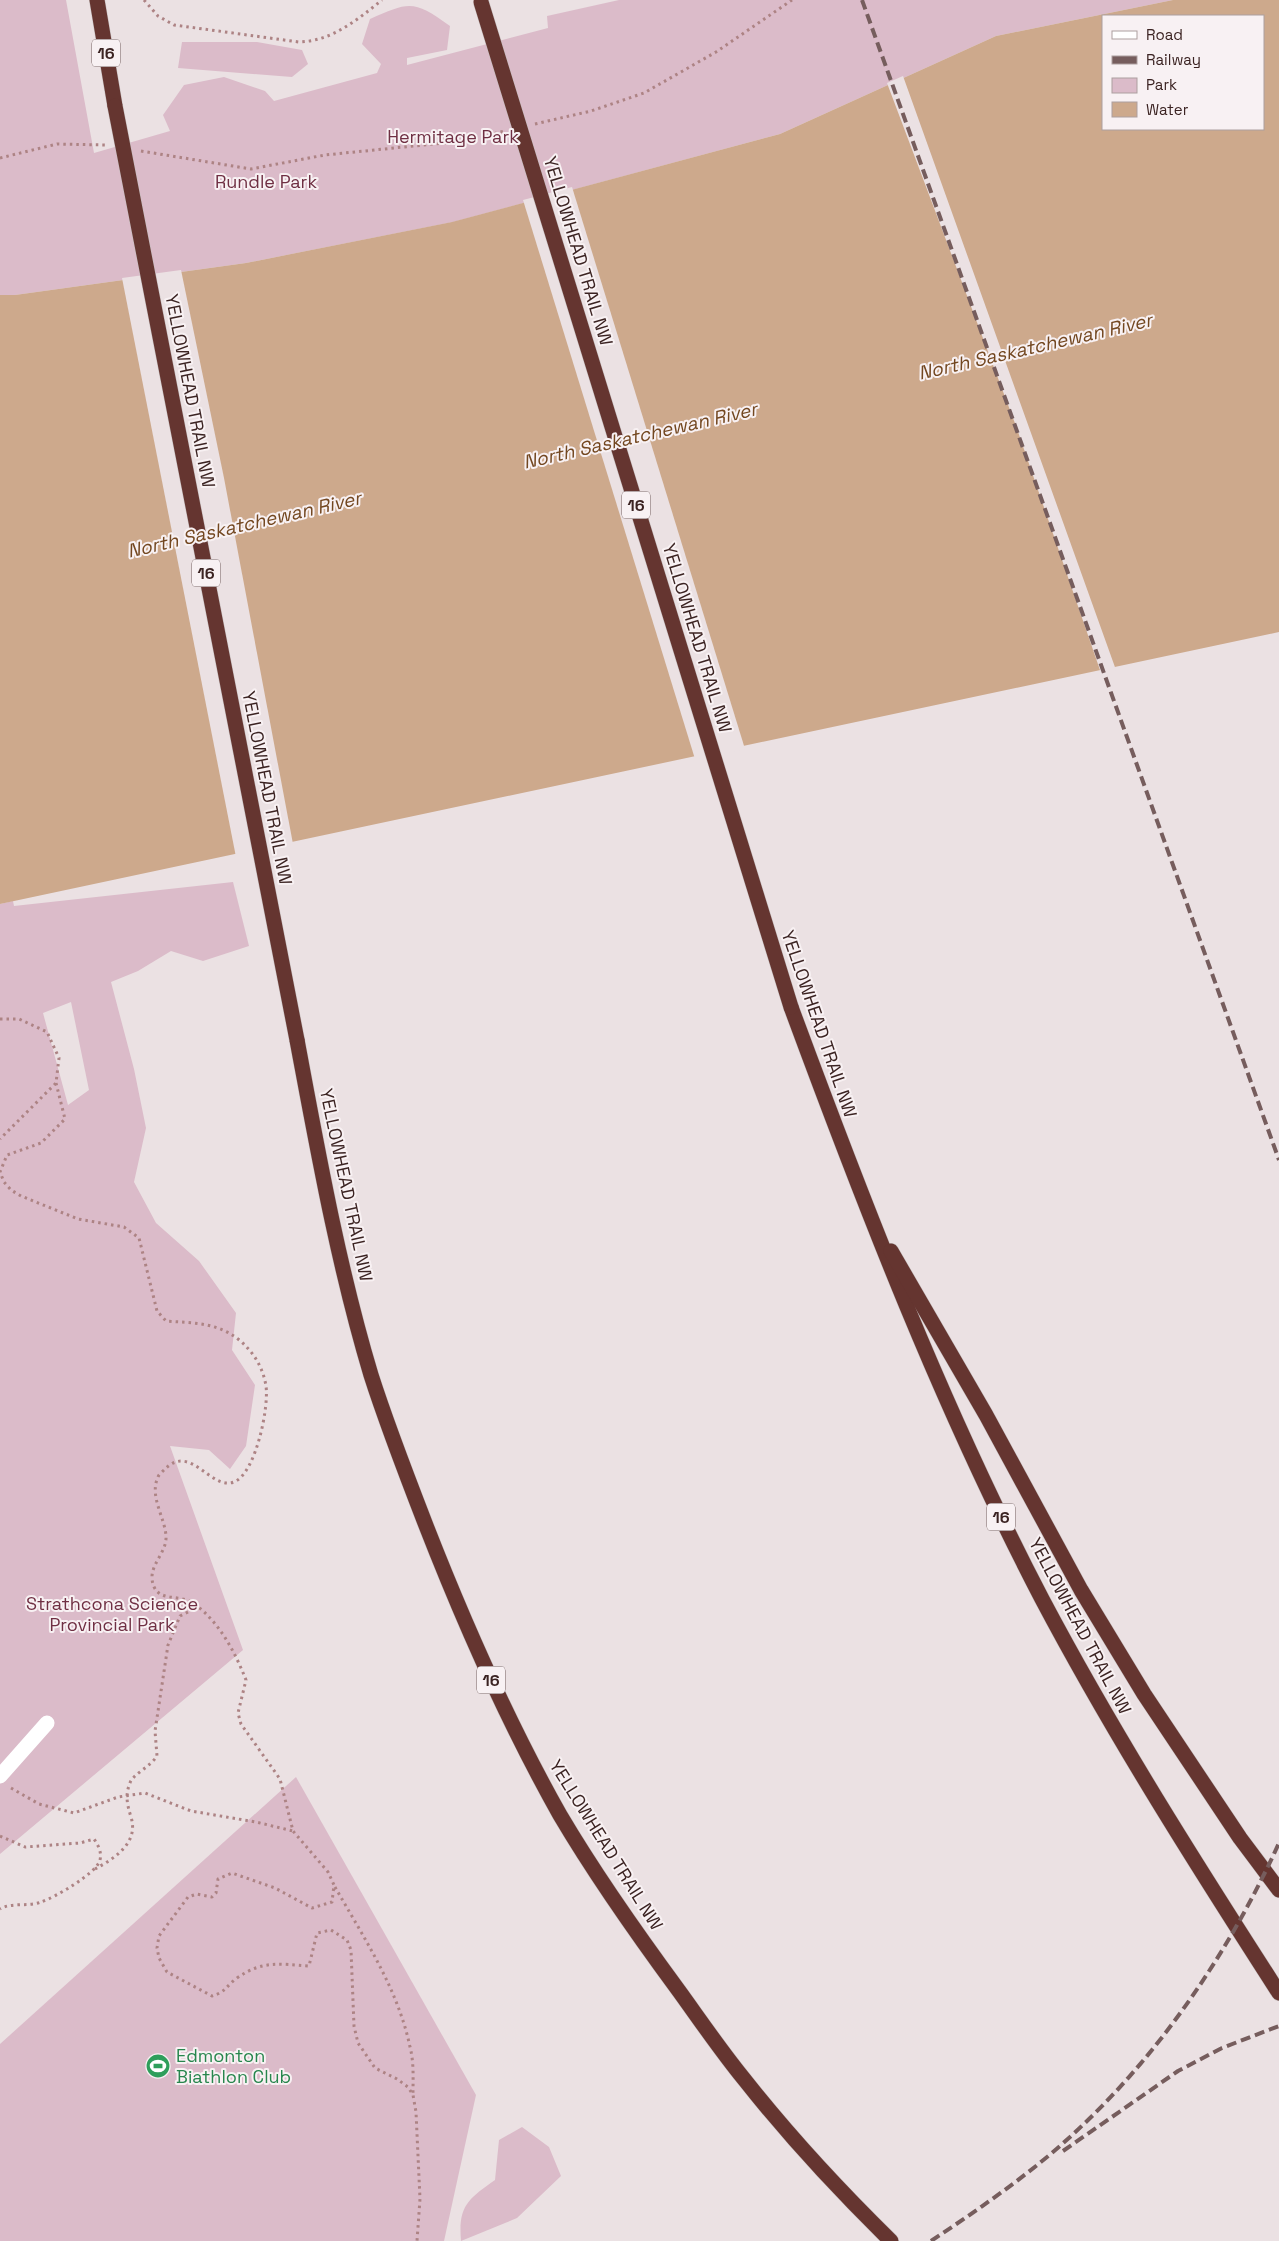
<svg xmlns="http://www.w3.org/2000/svg" width="1279" height="2241" viewBox="0 0 1279 2241" font-family="'Space Grotesk',sans-serif">
<style>
.green{fill:#dbbbc9;fill-rule:evenodd}
.water{fill:#cda98c;fill-rule:evenodd}
.pier{fill:#ebe1e3}
.lines{fill:none;stroke-linecap:round;stroke-linejoin:round}
.highway-casing{stroke:#c4bdbd;stroke-width:16}
.path{stroke:#ad8384;stroke-width:3;stroke-dasharray:2.5 4;stroke-linecap:butt}
.minor{stroke:#fff;stroke-width:15}
.highway{stroke:#653530;stroke-width:15}
.rail{stroke:#765d5d;stroke-width:4;stroke-dasharray:10 5;stroke-linecap:butt}
.highway-bridge-casing{stroke:#c4bdbd;stroke-width:16;stroke-linecap:butt}
.highway-bridge{stroke:#653530;stroke-width:15}
.labels{text-anchor:middle;stroke-width:4;stroke-linejoin:round;paint-order:stroke}
.shield{fill:#f8f1f3;stroke:#746161;stroke-width:1}
.shield-label{font-size:16px;font-weight:bold;fill:#3b2322}
.park-label{font-size:18px;fill:#6f2f43;stroke:#f8f1f3}
.street-label{font-size:18px;fill:#3b2322;stroke:#f8f1f3}
.leisure-label{font-size:18px;fill:#27864d;stroke:#f8f1f3;text-anchor:start}
.water-label{font-size:19px;font-style:italic;fill:#734720;stroke:#f8f1f3}
</style>
<rect width="100%" height="100%" fill="#ebe1e3"/>
<g class="green">
<path d="M0,0H66L94,153L170,131L163,115L184,85L224,77L265,91L274,101L377,73L381,64L362,44L370,19C410,1 414,0 450,26L447,50L407,58V65L548,28L547,16L619,0H1173L996,36L780,134L453,222L246,263L15,295H0Z"/>
<polygon points="182,42 257,42 302,50 308,64 292,77 178,68"/>
<path d="M233,882L249,946L203,961L171,951L138,971L111,982L134,1069L146,1128L134,1182L156,1223L199,1261L236,1313L232,1350L255,1385L246,1446L230,1469L209,1450L170,1446L243,1650L0,1854V904L13,901L14,906ZM71,1002L89,1090L68,1105L43,1013Z"/>
<polygon points="296,1777 476,2095 444,2241 0,2241 0,2044"/>
<path d="M522,2127L549,2147L561,2176L517,2218L461,2241C458,2206 468,2199 495,2180L499,2140Z"/>
</g>
<path class="water" d="M1173,0H1279V632L0,904V295H15L246,263L452,222L780,134L996,36ZM1103,16H1263V129H1103Z"/>
<g class="pier">
<polygon points="903,76 1116,670 1101,673 1016,426 887,83"/>
<polygon points="572,187 745,749 695,759 523,200"/>
<polygon points="181,270 224,478 293,844 236,857 122,278"/>
</g>
<g class="lines">
<defs>
<g id="highway">
<polyline points="97,0 115,106"/>
<path d="M791,1007C866,1210 942,1407 1042,1599C1114,1735 1196,1864 1279,1993"/>
<path d="M297,1040C318,1152 338,1265 371,1375C387,1425 406,1474 425,1523C464,1623 507,1721 560,1815C596,1876 637,1934 679,1991C700,2020 721,2051 744,2079C789,2136 839,2190 891,2241"/>
<polyline points="891,1251 986,1415 1081,1590 1144,1694 1240,1838 1279,1890"/>
</g>
</defs>
<use href="#highway" class="highway-casing"/>
<g class="path">
<path d="M144,0L158,16L174,25L299,42C332,41 357,20 382,0"/>
<polyline points="535,124 591,111 644,93 716,52 792,0"/>
<polyline points="141,151 251,169 325,155 463,141 505,131"/>
<polyline points="0,158 57,144 105,145"/>
<polyline points="0,1019 19,1019 47,1032 59,1058 56,1083 0,1139"/>
<path d="M56,1083L65,1119L41,1143L7,1155L0,1172L4,1182L11,1190L21,1196L78,1219L124,1227L139,1238L157,1311L166,1321C192,1323 216,1322 238,1339C253,1351 263,1367 266,1386C269,1408 256,1470 236,1481C212,1494 192,1442 165,1469C163,1471 159,1474 158,1477C149,1496 165,1518 166,1536C167,1552 151,1563 152,1579C155,1604 178,1593 193,1603C219,1621 235,1652 246,1680L238,1713L241,1724L280,1779L293,1831L328,1872L334,1885L332,1902L312,1908L275,1888L232,1873L218,1879L216,1893L212,1897L197,1894L188,1897L159,1936L157,1948L159,1958L167,1972L212,1996C226,1992 226,1986 237,1978C263,1960 279,1964 309,1966L317,1933L331,1930L347,1940L351,1950L354,2026L358,2043L375,2068L397,2079L408,2087L413,2095L416,2112L420,2199L417,2241"/>
<polyline points="11,1788 39,1804 74,1813 118,1797 145,1793 191,1811 256,1822 293,1831"/>
<path d="M0,1836L25,1847L80,1843L94,1839C98,1845 102,1852 100,1860C97,1873 54,1898 41,1902C29,1907 11,1902 0,1909"/>
<path d="M95,1869C115,1858 139,1843 131,1817C127,1804 125,1795 130,1783C132,1775 150,1767 157,1756L155,1731L168,1645L180,1616L198,1607"/>
<path d="M335,1887C364,1938 398,1989 410,2047C414,2062 413,2078 413,2093"/>
</g>
<polyline class="minor" points="0,1776 47,1723"/>
<use href="#highway" class="highway"/>
<g class="rail">
<polyline points="862,0 1279,1160"/>
<polyline points="1063,2151 1178,2071 1222,2048 1279,2026"/>
<path d="M931,2241C973,2213 1014,2185 1053,2152C1151,2068 1226,1959 1279,1843"/>
</g>
<defs>
<g id="highway-bridge">
<polyline points="481,2 791,1007"/>
<polyline points="115,106 297,1040"/>
</g>
</defs>
<use href="#highway-bridge" class="highway-bridge-casing"/>
<use href="#highway-bridge" class="highway-bridge"/>
</g>
<defs>
<symbol id="stadium-disc" viewBox="-11 -11 22 22"><circle r="9.5" fill="#2e9e5b" stroke="#f8f1f3"/><path d="M0-5a6.5 5 0 1 0 0 10a6.5 5 0 1 0 0-10ZM-3.5-1.8h7v3.6h-7Z" fill="#fff"/></symbol>
</defs>
<g fill-rule="evenodd">
<use href="#stadium-disc" x="144" y="2052" width="28" height="28"/>
</g>
<g class="labels">
<g class="shield">
<rect x="92" y="39.5" width="28" height="27" rx="4"/>
<rect x="622" y="491.5" width="28" height="27" rx="4"/>
<rect x="192" y="559.5" width="28" height="27" rx="4"/>
<rect x="987" y="1503.5" width="28" height="27" rx="4"/>
<rect x="477" y="1666.5" width="28" height="27" rx="4"/>
</g>
<g class="shield-label">
<text x="106" y="59">16</text>
<text x="636" y="511">16</text>
<text x="206" y="579">16</text>
<text x="1001" y="1523">16</text>
<text x="491" y="1686">16</text>
</g>
<g class="park-label">
<text x="453" y="143">Hermitage Park</text>
<text x="266" y="188">Rundle Park</text>
<text x="112" y="1610">Strathcona Science<tspan x="112" dy="21">Provincial Park</tspan></text>
</g>
<g class="street-label">
<text transform="translate(578 251) rotate(73)" y="6">YELLOWHEAD TRAIL NW</text>
<text transform="translate(190 391) rotate(79)" y="6">YELLOWHEAD TRAIL NW</text>
<text transform="translate(697 638) rotate(73)" y="6">YELLOWHEAD TRAIL NW</text>
<text transform="translate(267 788) rotate(79)" y="6">YELLOWHEAD TRAIL NW</text>
<text transform="translate(819 1024) rotate(71)" y="6">YELLOWHEAD TRAIL NW</text>
<text transform="translate(346 1185) rotate(78)" y="6">YELLOWHEAD TRAIL NW</text>
<text transform="translate(1080 1626) rotate(62)" y="6">YELLOWHEAD TRAIL NW</text>
<text transform="translate(606 1845) rotate(58)" y="6">YELLOWHEAD TRAIL NW</text>
</g>
<g class="leisure-label">
<text x="176" y="2062">Edmonton<tspan x="176" dy="21">Biathlon Club</tspan></text>
</g>
<g class="water-label">
<text transform="translate(1035 346) rotate(-13)" y="7">North Saskatchewan River</text>
<text transform="translate(640 435) rotate(-13)" y="7">North Saskatchewan River</text>
<text transform="translate(244 524) rotate(-13)" y="7">North Saskatchewan River</text>
</g>
</g>
<rect x="1102" y="15" width="162" height="115" fill="#f8f1f3" stroke="#ac9f9f"/>
<rect x="1112" y="31" width="25" height="8" fill="#ffffff" stroke="#ac9f9f"/>
<text x="1146" y="40" font-size="15" fill="#3b2322">Road</text>
<rect x="1112" y="56" width="25" height="8" fill="#765d5d" stroke="#ac9f9f"/>
<text x="1146" y="65" font-size="15" fill="#3b2322">Railway</text>
<rect x="1112" y="78" width="25" height="15" fill="#dbbbc9" stroke="#ac9f9f"/>
<text x="1146" y="90" font-size="15" fill="#3b2322">Park</text>
<rect x="1112" y="102" width="25" height="15" fill="#cda98c" stroke="#ac9f9f"/>
<text x="1146" y="115" font-size="15" fill="#3b2322">Water</text>
</svg>
